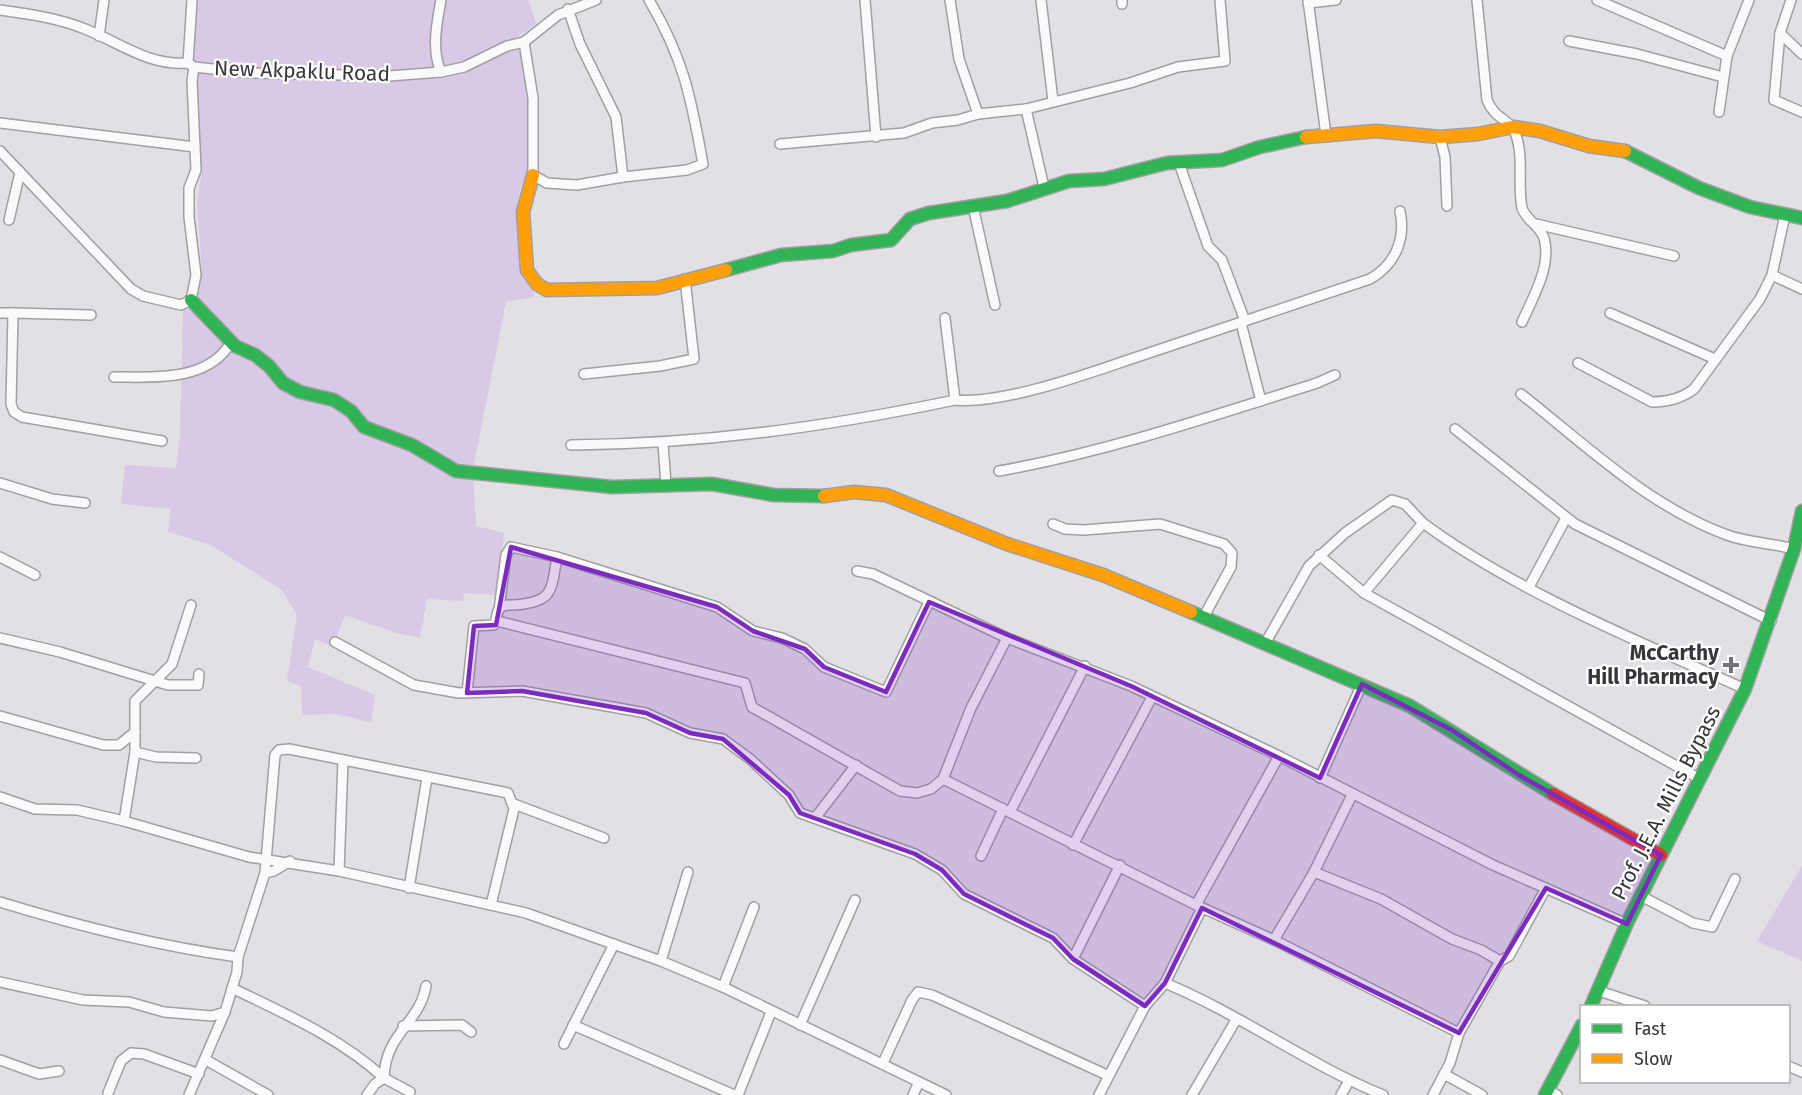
<svg xmlns="http://www.w3.org/2000/svg" width="1802" height="1095" viewBox="0 0 1802 1095" font-family="'Fira Sans',sans-serif">
<style>
.green{fill:#d8c9e6}
.lines{fill:none;stroke-linecap:round;stroke-linejoin:round}
.street-casing{stroke:#a09fa2;stroke-width:12}
.fast-casing{stroke:#a09fa2;stroke-width:15}
.slow-casing{stroke:#a09fa2;stroke-width:15}
.jam-casing{stroke:#a09fa2;stroke-width:15}
.street{stroke:#fbfafb;stroke-width:9}
.fast{stroke:#30b455;stroke-width:12}
.slow{stroke:#ff9f0a;stroke-width:12}
.jam{stroke:#e5322d;stroke-width:12}
.marked{fill:#7b2cbf;fill-opacity:0.2;stroke:#7b2cbf;stroke-width:4.5;stroke-linejoin:round}
.poi-dot{fill:#747276;stroke:#fff;stroke-width:2}
.labels{text-anchor:middle;stroke-width:4.5;stroke-linejoin:round;paint-order:stroke}
.street-label{font-size:21px;fill:#38363a;stroke:#fff}
.poi-label{font-size:21px;font-weight:bold;fill:#38363a;stroke:#fff;text-anchor:end}
</style>
<rect width="100%" height="100%" fill="#e3e0e5"/>
<g class="green">
<polygon points="195,0 529,0 536,24 516,38 522,55 528,93 528,167 519,193 523,271 534,284 534,297 506,302 473,469 476,526 504,533 497,595 464,593 463,601 427,599 420,638 397,633 345,615 336,638 330,646 315,639 308,667 375,695 371,722 335,714 302,715 301,686 287,681 297,615 282,590 211,545 168,532 171,509 121,504 125,465 176,468 180,435 183,310 190,309 197,299 202,271 197,200 202,173 194,59"/>
<polygon points="1802,866 1802,961 1757,941"/>
</g>
<g class="lines">
<defs>
<g id="street">
<polyline points="865,0 876,137"/>
<polyline points="950,0 959,59 978,114"/>
<polyline points="1041,0 1053,101"/>
<polyline points="1122,0 1122,4"/>
<polyline points="1308,0 1326,135"/>
<path d="M1477,0L1487,100C1494,118 1508,119 1514,130C1525,155 1517,182 1522,208C1525,219 1540,226 1544,238C1552,266 1533,297 1522,322"/>
<polyline points="1597,0 1727,56"/>
<polyline points="1791,0 1780,33 1774,100 1802,112"/>
<polyline points="1308,3 1336,0"/>
<polyline points="568,9 580,44 616,117 623,177"/>
<path d="M0,10C29,14 58,18 85,29C121,43 148,66 188,63L194,67L251,73L389,76L441,72L464,67L507,46L524,42L558,15L596,0"/>
<polyline points="1780,33 1802,54"/>
<polyline points="99,36 104,0"/>
<polyline points="1569,41 1637,54 1723,77"/>
<path d="M524,42L533,98V175L547,183L577,185L623,177L687,170L703,164C691,98 684,59 649,0"/>
<polyline points="188,63 192,0"/>
<path d="M441,72C431,50 437,22 441,0"/>
<polyline points="1026,109 1044,187"/>
<polyline points="1719,112 1727,56 1749,0"/>
<polyline points="0,123 195,147"/>
<polyline points="1440,137 1445,157 1447,206"/>
<polyline points="780,144 904,133 932,123 958,120 978,114 1026,109 1130,83 1178,67 1225,61 1220,0"/>
<polyline points="0,151 131,289 143,296 181,305 191,300 196,275 189,217 189,188 196,170 192,81 194,67"/>
<polyline points="1179,163 1208,246 1222,260 1245,321"/>
<polyline points="973,206 995,305"/>
<polyline points="9,220 20,172"/>
<polyline points="1536,224 1674,256"/>
<polyline points="1772,275 1802,289"/>
<polyline points="0,313 13,313 11,404 14,412 22,417 162,441"/>
<polyline points="13,313 91,315"/>
<polyline points="1610,313 1715,359"/>
<polyline points="945,318 955,400"/>
<polyline points="1241,323 1261,401"/>
<path d="M1578,363L1652,402C1668,402 1681,399 1694,389L1760,299L1772,275L1785,215"/>
<polyline points="584,374 660,366 694,359 685,279"/>
<path d="M114,377C151,377 203,382 228,347L235,346"/>
<path d="M1521,394C1586,445 1648,506 1727,535C1749,543 1772,543 1794,549"/>
<polyline points="1455,429 1575,524 1771,621"/>
<polyline points="663,444 666,484"/>
<path d="M571,445C703,444 826,427 955,400C1000,405 1084,375 1128,360C1209,333 1289,306 1370,279C1395,265 1406,239 1400,211"/>
<path d="M999,471C1107,452 1212,416 1317,383L1335,375"/>
<polyline points="0,483 52,499 85,503"/>
<polyline points="1053,524 1065,529 1084,530 1160,524 1224,544 1232,553 1231,567 1203,618"/>
<path d="M1319,555L1364,593L1423,523C1515,591 1640,642 1745,689"/>
<polyline points="0,557 35,575"/>
<polyline points="857,571 873,574 1007,638 1131,686 1279,756 1493,865 1627,924"/>
<polyline points="1529,587 1566,518"/>
<polyline points="1364,593 1700,779"/>
<polyline points="499,610 506,555 511,547 557,557 717,607 753,631 782,638 805,649 824,667 886,692 929,602"/>
<polyline points="497,621 745,683 752,707 900,791 917,793 931,789 943,779 971,708 1007,638"/>
<polyline points="0,638 60,652 168,685 198,685 199,674"/>
<polyline points="335,642 414,685 459,693 522,691 646,713 690,733 723,739 750,759 789,795 800,813 915,854 942,870 964,894 1053,938 1073,959 1145,1006"/>
<polyline points="1266,642 1309,566 1345,533 1392,500 1405,504 1423,523"/>
<path d="M467,693L474,626L494,625C497,620 496,612 500,608C504,604 509,605 514,605C554,602 551,591 557,557"/>
<polyline points="0,716 103,745 119,745 135,732"/>
<polyline points="135,752 156,757 196,758"/>
<polyline points="1279,756 1196,905 1274,940 1459,1033"/>
<polyline points="1320,778 1362,684"/>
<polyline points="943,779 1196,905"/>
<polyline points="0,797 35,809 77,810 124,821 249,857 339,871 526,913 661,961 723,987 946,1095"/>
<polyline points="514,804 604,838"/>
<polyline points="1010,812 1085,666"/>
<polyline points="815,818 856,765"/>
<polyline points="124,821 135,752 135,701 172,664 191,605"/>
<polyline points="1073,845 1152,697"/>
<polyline points="981,856 1003,809"/>
<polyline points="339,871 343,760"/>
<polyline points="1314,872 1381,899 1452,939 1481,950 1500,961"/>
<polyline points="265,873 274,871 290,861"/>
<polyline points="409,888 427,778"/>
<polyline points="1641,896 1693,923 1712,927 1735,879"/>
<path d="M0,902C78,926 157,946 238,957"/>
<polyline points="1274,940 1314,872 1352,795"/>
<polyline points="1073,959 1120,865"/>
<polyline points="661,961 688,872"/>
<polyline points="0,982 83,1000 129,1002 164,1012 212,1016 225,1012 237,972 238,957 265,873 275,755 279,750 289,749 508,793 514,809 491,905"/>
<path d="M1165,983C1240,1014 1307,1064 1383,1095"/>
<polyline points="723,987 754,907"/>
<path d="M232,988C285,1014 339,1037 384,1078"/>
<polyline points="1599,991 1645,1006"/>
<polyline points="573,1025 734,1095"/>
<polyline points="800,1025 855,900"/>
<polyline points="403,1026 462,1025 471,1032"/>
<polyline points="564,1044 614,944"/>
<polyline points="0,1060 39,1074 59,1071"/>
<polyline points="206,1060 268,1095"/>
<polyline points="883,1063 912,1000 918,992 932,995 1107,1075"/>
<polyline points="1788,1066 1802,1072"/>
<polyline points="1444,1074 1482,1095"/>
<path d="M384,1078C385,1033 420,1023 426,986"/>
<polyline points="1548,1090 1557,1095"/>
<polyline points="108,1093 121,1061 131,1053 144,1054 199,1074"/>
<polyline points="189,1095 225,1012"/>
<polyline points="367,1095 375,1084 384,1078 410,1092"/>
<polyline points="738,1095 771,1012"/>
<polyline points="913,1095 919,1082"/>
<polyline points="1099,1095 1145,1006 1165,983 1202,908"/>
<polyline points="1192,1095 1236,1020"/>
<polyline points="1341,1095 1349,1081"/>
<polyline points="1433,1095 1450,1063 1459,1033 1500,961 1509,956 1546,888"/>
</g>
<g id="fast">
<polyline points="1625,151 1699,188 1750,207 1802,218"/>
<polyline points="726,270 781,255 833,251 851,245 891,240 910,219 929,213 1007,201 1069,181 1104,179 1167,163 1222,160 1260,147 1306,137"/>
<polyline points="191,300 235,346 255,355 269,366 283,383 300,392 334,400 351,411 364,427 412,445 456,471 612,487 712,484 774,495 824,496"/>
<polyline points="1191,612 1410,706 1553,794"/>
<polyline points="1591,1006 1628,921 1745,689 1794,549 1802,511"/>
<polyline points="1545,1095 1582,1025"/>
</g>
<g id="slow">
<polyline points="1306,137 1376,131 1440,137 1478,134 1513,127 1540,131 1589,146 1625,151"/>
<polyline points="533,175 523,212 527,270 537,284 547,290 657,288 726,270"/>
<polyline points="824,496 854,492 886,495 1007,544 1103,575 1191,612"/>
</g>
<polyline id="jam" points="1553,794 1661,855"/>
</defs>
<use href="#street" class="street-casing"/>
<use href="#fast" class="fast-casing"/>
<use href="#slow" class="slow-casing"/>
<use href="#jam" class="jam-casing"/>
<use href="#street" class="street"/>
<use href="#fast" class="fast"/>
<use href="#slow" class="slow"/>
<use href="#jam" class="jam"/>
</g>
<path class="marked" d="M511,547L717,607L753,631L805,649L824,667L886,692L929,602L1131,686L1320,778L1362,684L1452,730L1519,775L1661,855L1627,924L1546,888L1459,1033L1202,908L1165,983L1145,1006L1073,959L1053,938L964,894L942,870L915,854L800,813L789,795L723,739L690,733L646,713L522,691L467,693L474,626L496,625Z"/>
<path class="poi-dot" d="M1728 656h6v6h6v6h-6v6h-6v-6h-6v-6h6z"/>
<g class="labels">
<g class="street-label">
<text transform="translate(302 71) rotate(2)" y="7">New Akpaklu Road</text>
<text transform="translate(1666 803) rotate(-63)" y="7">Prof. J.E.A. Mills Bypass</text>
</g>
<g class="poi-label">
<text x="1719" y="660">McCarthy<tspan x="1719" dy="24">Hill Pharmacy</tspan></text>
</g>
</g>
<rect x="1580" y="1005" width="210" height="78" fill="#ffffff" stroke="#afafb0" stroke-width="1.5"/>
<rect x="1592" y="1024" width="30" height="9" fill="#30b455" stroke="#afafb0" stroke-width="1.5"/>
<text x="1634" y="1035" font-size="18" fill="#38363a">Fast</text>
<rect x="1592" y="1054" width="30" height="9" fill="#ff9f0a" stroke="#afafb0" stroke-width="1.5"/>
<text x="1634" y="1065" font-size="18" fill="#38363a">Slow</text>
</svg>
